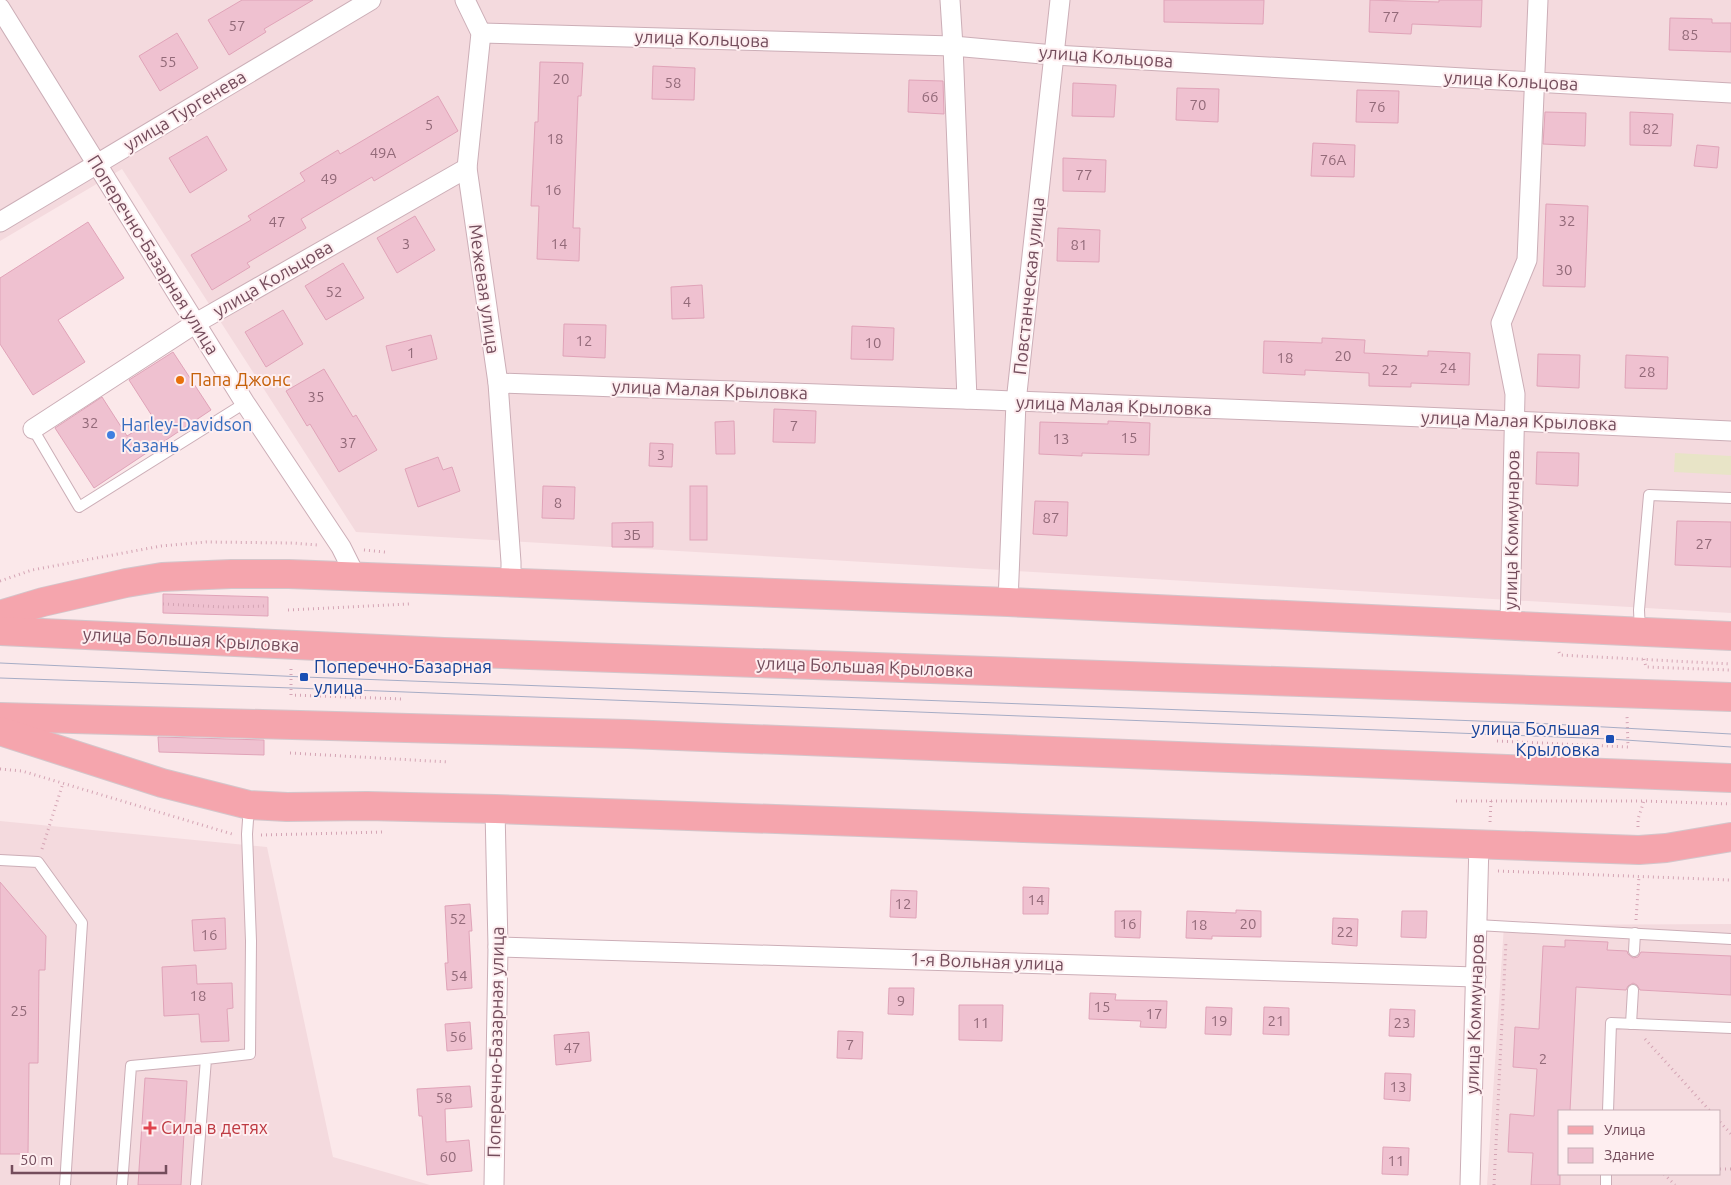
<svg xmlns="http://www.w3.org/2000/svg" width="1731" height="1185" viewBox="0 0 1731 1185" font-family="Ubuntu,sans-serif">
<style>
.residential{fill:#f4dade;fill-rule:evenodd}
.green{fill:#e8e4c7}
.building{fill:#efc1d0;stroke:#e0a3b8}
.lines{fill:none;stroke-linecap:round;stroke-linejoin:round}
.service-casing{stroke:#ccaeb7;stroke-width:12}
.minor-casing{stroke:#ccaeb7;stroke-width:21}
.primary-casing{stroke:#d3c6cb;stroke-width:30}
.path{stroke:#d4a4b4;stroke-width:3;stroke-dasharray:1 4;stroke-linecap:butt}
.service{stroke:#fff;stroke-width:10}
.minor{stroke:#fff;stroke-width:19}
.primary{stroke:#f5a5ad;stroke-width:28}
.tram{stroke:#a6acc5;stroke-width:1}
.food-dot{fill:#e8710a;stroke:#feeef0;stroke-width:2}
.shop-dot{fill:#3f7fe0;stroke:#feeef0;stroke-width:2}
.transit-dot{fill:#1a4fb4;stroke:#feeef0;stroke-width:2}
.health-dot{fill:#e0444e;stroke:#feeef0;stroke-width:2}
.labels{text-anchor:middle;stroke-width:4;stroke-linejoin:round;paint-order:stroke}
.number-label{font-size:15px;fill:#936a79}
.street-label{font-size:18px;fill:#744d5c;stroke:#feeef0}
.food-label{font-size:18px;fill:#c56008;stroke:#feeef0;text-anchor:start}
.shop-label{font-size:18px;fill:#366cbe;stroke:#feeef0;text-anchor:start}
.transit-label{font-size:18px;fill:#164399;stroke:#feeef0;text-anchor:start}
.health-label{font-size:18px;fill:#be3a42;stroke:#feeef0;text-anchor:start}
</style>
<rect width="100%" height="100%" fill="#fbe8ea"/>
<g class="residential">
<polygon points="0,0 1731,0 1731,613 356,532 122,169 0,241"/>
<polygon points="0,821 267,847 333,1157 430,1185 0,1185"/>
<path d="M1731,924V1185H1487L1504,925ZM1560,1111H1720V1174H1560Z"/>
</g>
<polygon class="green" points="1675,453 1731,456 1731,475 1674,472"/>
<g class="building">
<polygon points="242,0 313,0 264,29 266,32 229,55 208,20"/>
<polygon points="1164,0 1264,0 1263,24 1164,22"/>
<polygon points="1370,0 1439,2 1439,0 1482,0 1481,27 1412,24 1411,34 1369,32"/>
<polygon points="1670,18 1712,19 1712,23 1731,23 1731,52 1669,50"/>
<polygon points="177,33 198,68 160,91 139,56"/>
<polygon points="540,62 583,63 581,96 578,96 573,228 580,228 579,261 537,259 539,206 531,206 535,122 538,122"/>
<polygon points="653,66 695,68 694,100 652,99"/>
<polygon points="909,80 943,81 944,114 908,112"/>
<polygon points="1073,83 1116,85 1114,117 1072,116"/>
<polygon points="1177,88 1219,89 1218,122 1176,120"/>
<polygon points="1357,90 1399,91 1398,123 1356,122"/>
<polygon points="438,96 458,131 374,181 372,177 301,219 306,228 247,263 250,267 212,290 191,255 251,220 248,216 305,181 300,173 338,150 340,154"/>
<polygon points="1545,112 1586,113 1585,146 1543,144"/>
<polygon points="1630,112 1673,114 1671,146 1630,145"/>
<polygon points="207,136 227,170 190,193 169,158"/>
<polygon points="1313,143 1355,145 1354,177 1311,176"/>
<polygon points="1697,145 1719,147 1717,168 1694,166"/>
<polygon points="1063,158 1106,160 1105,192 1063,191"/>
<polygon points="1546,204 1588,206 1585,287 1543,286"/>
<polygon points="415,216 435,250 397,273 377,238"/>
<polygon points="88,222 124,278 58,320 85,362 33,395 0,344 0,278"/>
<polygon points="1058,228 1100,230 1099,262 1057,261"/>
<polygon points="343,263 364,298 326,320 305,286"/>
<polygon points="702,285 704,318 672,319 671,287"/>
<polygon points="283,310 303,344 266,367 245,332"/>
<polygon points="564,324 606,325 605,358 563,356"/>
<polygon points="852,326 894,328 893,360 851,359"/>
<polygon points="431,335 437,359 392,371 386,346"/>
<polygon points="1322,338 1365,340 1364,353 1428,356 1428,351 1470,353 1469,385 1411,383 1411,387 1369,386 1369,373 1305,370 1305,375 1263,373 1264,341 1322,343"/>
<polygon points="173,352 211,410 94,488 55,428 102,397 127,436 154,419 129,380"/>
<polygon points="1538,354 1580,355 1579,388 1537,386"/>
<polygon points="1626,355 1668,357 1667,389 1625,388"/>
<polygon points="324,369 353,417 356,415 377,450 339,472 310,424 307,426 286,391"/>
<polygon points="774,409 816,411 815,443 773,442"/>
<polygon points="734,421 735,454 716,454 715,422"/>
<polygon points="1108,421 1150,423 1149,455 1082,453 1082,456 1039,454 1040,422 1108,424"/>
<polygon points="650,443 673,444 672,467 649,466"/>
<polygon points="1537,452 1579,453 1578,486 1536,484"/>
<polygon points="438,457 443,470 452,467 460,491 418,507 405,469"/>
<polygon points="543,486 575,487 574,519 542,518"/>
<rect x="690" y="486" width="17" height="54"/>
<polygon points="1035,501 1068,502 1067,536 1033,534"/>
<polygon points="1677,521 1731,522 1731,567 1675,565"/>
<polygon points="653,522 653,547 612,547 612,523"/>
<polygon points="163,594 268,597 268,616 163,613"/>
<polygon points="158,737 264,740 264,755 159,752"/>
<polygon points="0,882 46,936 45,970 39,970 38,1063 29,1063 28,1154 0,1154"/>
<polygon points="1023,887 1049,888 1048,914 1023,914"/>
<polygon points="891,890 917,891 916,918 890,917"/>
<polygon points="470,904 472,931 469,931 472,988 447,990 445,963 448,963 445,906"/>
<polygon points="1236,910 1261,911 1261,937 1212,936 1212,939 1186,938 1187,911 1236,913"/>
<polygon points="1115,911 1141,911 1140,938 1115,937"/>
<polygon points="1402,911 1427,911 1426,938 1401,937"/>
<polygon points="225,918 226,949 194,951 192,920"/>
<polygon points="1333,918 1358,919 1357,946 1332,944"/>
<polygon points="1565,940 1608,942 1607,950 1627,951 1628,954 1633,958 1638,957 1641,952 1731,956 1731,995 1640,990 1637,985 1633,983 1628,986 1626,990 1576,987 1570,1111 1560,1111 1560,1185 1531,1185 1533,1153 1508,1152 1510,1114 1534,1116 1537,1069 1513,1067 1515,1027 1539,1029 1543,946 1565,947"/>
<polygon points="196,965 197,984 232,983 233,1008 227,1009 229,1041 201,1042 199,1014 164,1016 162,967"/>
<polygon points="889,988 914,988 913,1015 888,1014"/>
<polygon points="1090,993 1116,994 1115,1000 1167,1001 1166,1028 1140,1027 1141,1021 1089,1019"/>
<polygon points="959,1005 1003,1005 1002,1041 959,1040"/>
<polygon points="1206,1007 1232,1008 1231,1035 1205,1034"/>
<polygon points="1264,1007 1289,1008 1289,1035 1263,1034"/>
<polygon points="1390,1009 1415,1010 1414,1037 1389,1036"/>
<polygon points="470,1022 472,1049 447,1051 445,1024"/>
<polygon points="838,1031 863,1032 862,1059 837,1058"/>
<polygon points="589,1032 591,1061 556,1065 554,1035"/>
<polygon points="1385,1073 1411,1074 1410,1101 1384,1099"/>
<polygon points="145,1078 187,1081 181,1185 138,1185"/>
<polygon points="470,1086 472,1107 445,1109 446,1142 469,1140 472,1171 427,1175 422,1116 419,1116 417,1089"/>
<polygon points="1383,1147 1409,1148 1408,1175 1382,1174"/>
</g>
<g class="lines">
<defs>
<g id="service">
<polyline points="33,429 79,507 245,403"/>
<polyline points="1640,631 1639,610 1649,495 1731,498"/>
<polyline points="0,860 38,862 82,923 65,1185"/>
<polyline points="1477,925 1731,939"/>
<polyline points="1634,951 1635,933"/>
<polyline points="1631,1024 1633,990"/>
<polyline points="1608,1111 1611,1023 1731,1028"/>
<polyline points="122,1185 131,1066 206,1059"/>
<polyline points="196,1185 206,1059 250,1054 251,941 247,834 249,806"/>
<polyline points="1606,1185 1606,1174"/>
</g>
<g id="minor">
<polyline points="465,0 481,33 467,168 498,383 511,562 511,582"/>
<polyline points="950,0 953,46 967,399"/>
<polyline points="0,8 245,403 341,547 356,577"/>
<polyline points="481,33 953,46 1054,55 1731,93"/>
<polyline points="0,222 371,0"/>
<path d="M498,383C909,397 1320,411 1731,431"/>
<polyline points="33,429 196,323 467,168"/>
<polyline points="1008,602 1016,402 1060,0"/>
<polyline points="1510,625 1515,394 1501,323 1527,260 1538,0"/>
<polyline points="498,947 1476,977"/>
<polyline points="494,1185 498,947 495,809"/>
<polyline points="1470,1185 1479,843"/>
</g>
<g id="primary">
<polyline points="0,615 43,602 126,583 162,577 231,574 289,574 1008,602 1731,636"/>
<polyline points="0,631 444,652 1731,697"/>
<polyline points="0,717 628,734 1731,778"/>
<polyline points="0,731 162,783 249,805 287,807 367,806 495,809 1639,850 1666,848 1731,837"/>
</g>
</defs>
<use href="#service" class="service-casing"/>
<use href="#minor" class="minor-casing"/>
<use href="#primary" class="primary-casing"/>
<g class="path">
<polyline points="364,550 385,552"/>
<polyline points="0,581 32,570 161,546 206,542 292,543 318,545"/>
<polyline points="163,604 224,607 267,606"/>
<polyline points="288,610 410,604"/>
<polyline points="1559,652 1560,655 1731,664"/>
<polyline points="1644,659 1646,667 1731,670"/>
<polyline points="291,669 291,695 403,699"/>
<polyline points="1497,741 1628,747 1627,716"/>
<polyline points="290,753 448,762"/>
<polyline points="0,769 22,771 232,834"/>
<polyline points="1456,801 1644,801 1731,804"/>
<polyline points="1490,822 1491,801"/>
<polyline points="1638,827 1638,819 1644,801"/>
<polyline points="261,835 385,832"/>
<polyline points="42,849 63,783"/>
<polyline points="1498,871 1731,880"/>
<polyline points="1636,920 1639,876"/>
<polyline points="1645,1039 1710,1111"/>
<polyline points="1720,1122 1731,1134"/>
<polyline points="1720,1169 1731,1169"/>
<polyline points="1664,1174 1675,1185"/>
<polyline points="1494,1185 1506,941"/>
</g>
<use href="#service" class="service"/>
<use href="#minor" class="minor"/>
<use href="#primary" class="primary"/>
<g class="tram">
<polyline points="0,663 304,677 1532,723 1731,734"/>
<polyline points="0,678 380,691 1610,739 1731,747"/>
</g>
</g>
<circle class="food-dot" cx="180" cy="380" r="5"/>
<circle class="shop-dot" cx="111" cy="435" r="5"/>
<g class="transit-dot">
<rect x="299" y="672" width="10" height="10" rx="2.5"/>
<rect x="1605" y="734" width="10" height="10" rx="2.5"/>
</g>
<path class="health-dot" d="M147.5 1120.5h5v5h5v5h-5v5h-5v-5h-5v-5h5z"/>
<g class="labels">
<g class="number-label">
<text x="1391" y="22">77</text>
<text x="237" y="31">57</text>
<text x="1690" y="40">85</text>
<text x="168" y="67">55</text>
<text x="561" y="84">20</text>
<text x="673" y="88">58</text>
<text x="930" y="102">66</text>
<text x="1198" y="110">70</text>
<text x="1377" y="112">76</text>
<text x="429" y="130">5</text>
<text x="1651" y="134">82</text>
<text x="555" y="144">18</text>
<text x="383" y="158">49А</text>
<text x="1333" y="165">76А</text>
<text x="1084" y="180">77</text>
<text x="329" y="184">49</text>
<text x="553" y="195">16</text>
<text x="1567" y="226">32</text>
<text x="277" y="227">47</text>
<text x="406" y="249">3</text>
<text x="559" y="249">14</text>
<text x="1079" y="250">81</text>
<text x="1564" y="275">30</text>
<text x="334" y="297">52</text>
<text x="687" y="307">4</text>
<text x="584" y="346">12</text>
<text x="873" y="348">10</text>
<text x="411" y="358">1</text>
<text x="1343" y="361">20</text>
<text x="1285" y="363">18</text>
<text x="1448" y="373">24</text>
<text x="1390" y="375">22</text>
<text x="1647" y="377">28</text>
<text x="316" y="402">35</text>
<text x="90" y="428">32</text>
<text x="794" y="431">7</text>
<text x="1129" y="443">15</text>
<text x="1061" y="444">13</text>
<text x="348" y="448">37</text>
<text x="661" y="460">3</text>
<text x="558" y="508">8</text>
<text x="1051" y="523">87</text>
<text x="632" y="540">3Б</text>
<text x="1704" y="549">27</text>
<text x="1036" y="905">14</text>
<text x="903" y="909">12</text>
<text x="458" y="924">52</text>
<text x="1128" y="929">16</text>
<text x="1248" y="929">20</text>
<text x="1199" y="930">18</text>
<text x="1345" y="937">22</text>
<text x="209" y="940">16</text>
<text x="459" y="981">54</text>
<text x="198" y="1001">18</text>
<text x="901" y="1006">9</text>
<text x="1102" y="1012">15</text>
<text x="19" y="1016">25</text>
<text x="1154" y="1019">17</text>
<text x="1219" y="1026">19</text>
<text x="1276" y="1026">21</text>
<text x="981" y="1028">11</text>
<text x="1402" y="1028">23</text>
<text x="458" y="1042">56</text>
<text x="850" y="1050">7</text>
<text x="572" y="1053">47</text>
<text x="1543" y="1064">2</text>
<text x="1398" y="1092">13</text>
<text x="444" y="1103">58</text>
<text x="448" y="1162">60</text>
<text x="1396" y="1166">11</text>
</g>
<g class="street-label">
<text transform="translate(702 39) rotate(2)" y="6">улица Кольцова</text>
<text transform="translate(1106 57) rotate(4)" y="6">улица Кольцова</text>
<text transform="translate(1511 81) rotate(3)" y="6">улица Кольцова</text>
<text transform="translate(185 111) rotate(-31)" y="6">улица Тургенева</text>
<text transform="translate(153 255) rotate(58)" y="6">Поперечно-Базарная улица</text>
<text transform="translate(273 279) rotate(-30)" y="6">улица Кольцова</text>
<text transform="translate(1029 286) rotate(-84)" y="6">Повстанческая улица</text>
<text transform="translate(484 289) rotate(82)" y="6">Межевая улица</text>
<text transform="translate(710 390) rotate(2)" y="6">улица Малая Крыловка</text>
<text transform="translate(1114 406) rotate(2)" y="6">улица Малая Крыловка</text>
<text transform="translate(1519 421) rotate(2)" y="6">улица Малая Крыловка</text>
<text transform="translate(1512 530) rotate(-89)" y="6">улица Коммунаров</text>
<text transform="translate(191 640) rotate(3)" y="6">улица Большая Крыловка</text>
<text transform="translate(865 667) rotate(2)" y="6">улица Большая Крыловка</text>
<text transform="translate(987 962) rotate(2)" y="6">1-я Вольная улица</text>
<text transform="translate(1475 1014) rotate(-88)" y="6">улица Коммунаров</text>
<text transform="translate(496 1042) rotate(-89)" y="6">Поперечно-Базарная улица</text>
</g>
<g class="food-label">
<text x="190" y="386">Папа Джонс</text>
</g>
<g class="shop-label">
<text x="121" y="431">Harley-Davidson<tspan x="121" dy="21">Казань</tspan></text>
</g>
<g class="transit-label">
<text x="314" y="673">Поперечно-Базарная<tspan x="314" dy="21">улица</tspan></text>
<text x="1600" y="735" text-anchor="end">улица Большая<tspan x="1600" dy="21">Крыловка</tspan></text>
</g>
<g class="health-label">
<text x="161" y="1134">Сила в детях</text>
</g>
</g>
<rect x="1558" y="1110" width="162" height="65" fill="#feeef0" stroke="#c7aeb5"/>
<rect x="1568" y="1126" width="25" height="8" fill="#f5a5ad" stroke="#c7aeb5"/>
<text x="1604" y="1135" font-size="15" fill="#744d5c">Улица</text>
<rect x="1568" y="1148" width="25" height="15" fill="#efc1d0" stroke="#c7aeb5"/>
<text x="1604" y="1160" font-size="15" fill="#744d5c">Здание</text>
<path d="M12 1165v8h154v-8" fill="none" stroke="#744d5c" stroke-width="2.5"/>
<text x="20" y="1165" font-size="15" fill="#744d5c" stroke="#feeef0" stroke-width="4" paint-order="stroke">50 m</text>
</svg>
